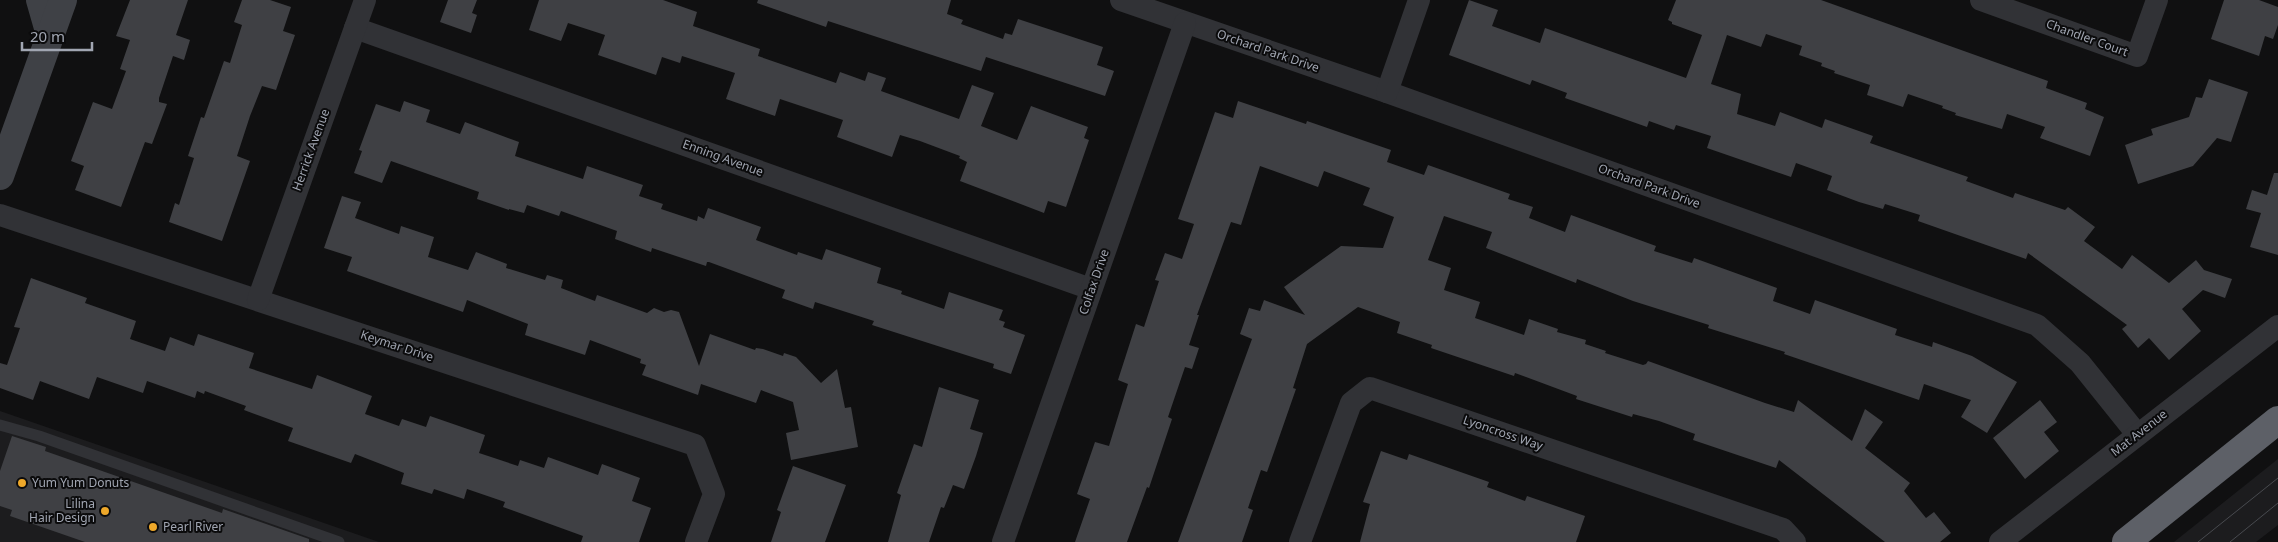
<svg xmlns="http://www.w3.org/2000/svg" width="2278" height="542" viewBox="0 0 2278 542" font-family="'Noto Sans',sans-serif">
<style>
.built{fill:#1c1c1e}
.building{fill:#3f4044}
.lines{fill:none;stroke-linecap:round;stroke-linejoin:round}
.service{stroke:#313236;stroke-width:11}
.minor{stroke:#313236;stroke-width:22}
.secondary{stroke:#3f4146;stroke-width:28}
.motorway{stroke:#5d6067;stroke-width:28}
.tram{stroke:#484a4f;stroke-width:1}
.poi-dot{fill:#eea82a;stroke:#0b0b0c;stroke-width:2}
.labels{text-anchor:middle;stroke-width:4;stroke-linejoin:round;paint-order:stroke}
.street-label{font-size:12px;fill:#a1a6b2;stroke:#0b0b0c}
.poi-label{font-size:12px;fill:#a1a6b2;stroke:#0b0b0c;text-anchor:start}
</style>
<rect width="100%" height="100%" fill="#101011"/>
<g class="built">
<polygon points="0,411 379,542 0,542"/>
<polygon points="2278,459 2278,525 2256,542 2174,542"/>
</g>
<g class="building">
<polygon points="130,0 188,0 176,35 190,40 184,60 173,56 159,98 159,102 167,104 152,144 145,142 121,207 75,190 84,166 71,161 93,102 112,109 126,71 120,69 130,40 116,36"/>
<polygon points="242,0 270,0 291,7 283,31 295,35 276,90 262,86 250,116 237,156 250,161 222,241 169,222 175,203 179,205 194,158 188,156 201,117 204,118 224,61 230,63 242,25 234,22"/>
<polygon points="448,0 477,0 472,13 477,15 471,33 440,22"/>
<polygon points="539,0 663,0 697,12 693,26 760,49 758,56 836,83 840,72 865,81 868,72 886,78 881,91 959,119 972,85 994,93 981,126 1017,140 1031,106 1088,127 1084,138 1089,140 1066,207 1048,201 1044,213 960,181 967,162 959,158 960,156 920,141 900,135 892,157 837,137 843,120 780,99 775,116 726,99 735,73 682,56 680,63 662,57 656,75 598,55 605,35 568,23 561,41 529,30"/>
<polygon points="758,0 951,0 947,14 963,20 961,24 1003,39 1005,33 1012,35 1018,19 1103,47 1097,65 1114,71 1105,96 986,57 981,71 828,21 826,27 757,3"/>
<polygon points="1469,0 1498,10 1492,26 1540,43 1545,28 1686,78 1702,35 1672,24 1672,22 1668,20 1676,0 1821,0 2048,81 2046,88 2087,103 2085,109 2104,117 2090,156 2040,138 2045,127 2007,114 2002,129 1955,115 1956,113 1942,108 1943,106 1908,94 1903,107 1867,95 1870,85 1834,73 1835,71 1821,66 1822,63 1799,55 1802,46 1766,34 1761,47 1727,35 1711,84 1741,94 1737,114 1775,126 1780,112 1822,128 1825,119 1873,136 1870,143 1968,177 1966,181 2013,198 2015,193 2065,210 2068,207 2095,227 2084,241 2122,269 2132,255 2169,283 2196,260 2204,270 2232,279 2225,298 2203,290 2182,309 2201,331 2169,360 2149,338 2138,348 2122,329 2127,325 2028,253 2026,259 1918,221 1920,215 1885,204 1883,209 1859,202 1827,190 1832,176 1796,163 1791,177 1707,148 1711,136 1676,125 1674,130 1649,121 1647,127 1565,98 1567,93 1532,80 1530,85 1449,55"/>
<polygon points="2224,0 2259,0 2278,7 2278,25 2273,39 2265,36 2259,56 2211,39"/>
<polygon points="2209,79 2248,92 2231,142 2217,138 2193,166 2138,184 2125,145 2153,135 2151,129 2189,117 2196,97 2202,98"/>
<polygon points="404,101 430,110 426,122 460,134 465,122 519,142 515,156 583,179 587,166 643,185 639,196 663,204 661,209 697,221 698,216 704,219 708,208 761,227 756,240 797,255 798,252 822,260 826,249 881,268 877,283 902,291 901,294 944,309 949,292 1003,310 999,320 1005,322 1003,327 1025,335 1011,374 993,368 994,364 872,325 874,321 815,302 813,309 782,298 785,290 709,262 707,262 706,266 652,248 651,252 615,239 617,231 561,211 559,216 527,205 524,213 509,209 509,210 477,199 479,192 391,161 382,183 354,173 362,151 359,150 376,104 400,112"/>
<polygon points="1238,101 1306,124 1307,121 1391,150 1387,162 1424,175 1428,165 1510,194 1508,199 1533,207 1529,218 1565,232 1571,215 1656,246 1654,251 1692,263 1694,258 1777,288 1773,301 1810,314 1815,300 1897,329 1895,335 1932,347 1933,342 1972,356 2017,382 1987,433 1961,417 1971,400 1924,384 1919,400 1784,354 1785,352 1708,328 1709,325 1633,301 1577,279 1576,283 1486,248 1492,232 1444,216 1428,260 1451,268 1444,290 1480,302 1475,318 1524,335 1529,319 1558,329 1557,332 1586,340 1585,344 1606,351 1605,353 1643,365 1646,364 1648,361 1765,403 1794,412 1798,400 1852,441 1865,409 1883,422 1865,448 1910,483 1904,491 1926,518 1934,512 1951,533 1940,542 1885,542 1779,460 1776,468 1693,440 1695,434 1659,421 1633,414 1632,417 1576,399 1577,396 1515,373 1514,376 1431,348 1432,345 1397,333 1400,322 1358,307 1307,344 1293,388 1296,389 1267,472 1261,470 1248,508 1253,510 1242,542 1178,542 1252,339 1240,334 1249,308 1260,311 1264,300 1305,315 1284,287 1341,246 1383,248 1394,217 1363,205 1370,188 1324,171 1318,187 1260,166 1241,225 1231,222 1197,315 1199,315 1189,345 1199,348 1192,369 1185,367 1168,417 1172,419 1149,488 1147,487 1127,542 1075,542 1090,499 1077,494 1095,442 1109,446 1128,384 1118,380 1136,324 1144,327 1159,281 1155,280 1165,253 1182,259 1194,224 1178,219 1215,112 1233,118"/>
<polygon points="2274,173 2278,173 2278,255 2250,247 2261,213 2246,209 2252,190 2267,195"/>
<polygon points="342,196 361,202 355,218 399,234 401,226 434,237 428,257 468,270 476,252 507,264 506,268 545,280 547,275 563,280 561,288 595,301 597,295 647,313 654,308 664,312 671,310 679,312 699,366 710,334 755,350 756,348 763,349 783,356 784,353 796,357 821,383 837,369 845,408 851,407 858,447 791,460 786,433 799,430 793,402 761,390 756,403 701,384 698,395 642,375 646,365 640,363 641,359 590,340 585,355 525,335 528,324 467,300 463,312 347,271 352,257 324,248"/>
<polygon points="31,278 87,298 85,303 136,321 130,339 165,351 170,337 194,346 198,334 254,353 249,368 312,389 317,375 372,396 365,414 399,426 402,419 426,427 430,416 485,435 479,453 518,466 520,460 544,468 548,457 598,475 602,464 640,478 632,501 651,508 639,542 581,542 583,536 503,507 505,502 467,489 464,499 434,489 432,494 401,484 404,473 355,454 351,463 288,441 293,428 244,410 246,406 205,391 204,394 197,391 195,398 147,381 143,393 97,377 89,399 40,381 33,400 0,388 0,363 7,365 20,328 14,327"/>
<polygon points="939,387 979,400 970,429 983,433 976,456 964,489 953,485 944,508 941,507 929,542 888,542 901,495 897,493 914,444 922,447"/>
<polygon points="2040,400 2057,422 2044,432 2059,451 2025,479 1993,438"/>
<polygon points="12,436 46,447 45,451 222,513 223,509 309,539 309,542 85,542 10,516 12,510 0,506 0,471"/>
<polygon points="1381,451 1407,460 1409,454 1489,482 1487,487 1525,501 1527,496 1585,516 1576,542 1360,542 1370,504 1363,502"/>
<polygon points="793,466 846,485 825,542 771,542 781,512 777,510"/>
</g>
<g class="lines">
<polyline class="service" points="0,425 39,436 339,542"/>
<g class="minor">
<polyline points="1121,0 1387,92 2037,325 2080,363 2137,434"/>
<polyline points="1981,0 2137,56 2157,0"/>
<polyline points="355,28 1091,289"/>
<polyline points="1387,92 1419,0"/>
<polyline points="0,215 695,445 714,494 696,542"/>
<polyline points="258,300 365,0"/>
<polyline points="1003,542 1185,23"/>
<polyline points="1300,542 1351,403 1370,388 1783,529 1795,542"/>
<polyline points="2000,542 2278,326"/>
</g>
<g class="secondary">
<polyline points="40,0 50,35"/>
<polyline points="0,176 63,0"/>
</g>
<polyline class="motorway" points="2126,542 2278,420"/>
<g class="tram">
<polyline points="2198,542 2278,478"/>
<polyline points="2230,542 2278,503"/>
</g>
</g>
<g class="poi-dot">
<circle cx="22" cy="483" r="5"/>
<circle cx="105" cy="511" r="5"/>
<circle cx="153" cy="527" r="5"/>
</g>
<g class="labels">
<g class="street-label">
<text transform="translate(2087 38) rotate(20)" y="4">Chandler Court</text>
<text transform="translate(1268 51) rotate(19)" y="4">Orchard Park Drive</text>
<text transform="translate(311 150) rotate(-70)" y="4">Herrick Avenue</text>
<text transform="translate(723 158) rotate(20)" y="4">Enning Avenue</text>
<text transform="translate(1649 186) rotate(20)" y="4">Orchard Park Drive</text>
<text transform="translate(1094 282) rotate(-71)" y="4">Colfax Drive</text>
<text transform="translate(397 346) rotate(18)" y="4">Keymar Drive</text>
<text transform="translate(1503 433) rotate(19)" y="4">Lyoncross Way</text>
<text transform="translate(2139 433) rotate(-38)" y="4">Mat Avenue</text>
</g>
<g class="poi-label">
<text x="32" y="487">Yum Yum Donuts</text>
<text x="95" y="508" text-anchor="end">Lilina<tspan x="95" dy="14">Hair Design</tspan></text>
<text x="163" y="531">Pearl River</text>
</g>
</g>
<path d="M22 42v8h70v-8" fill="none" stroke="#a1a6b2" stroke-width="2.5"/>
<text x="30" y="42" font-size="15" fill="#a1a6b2" stroke="#0b0b0c" stroke-width="4" paint-order="stroke">20 m</text>
</svg>
